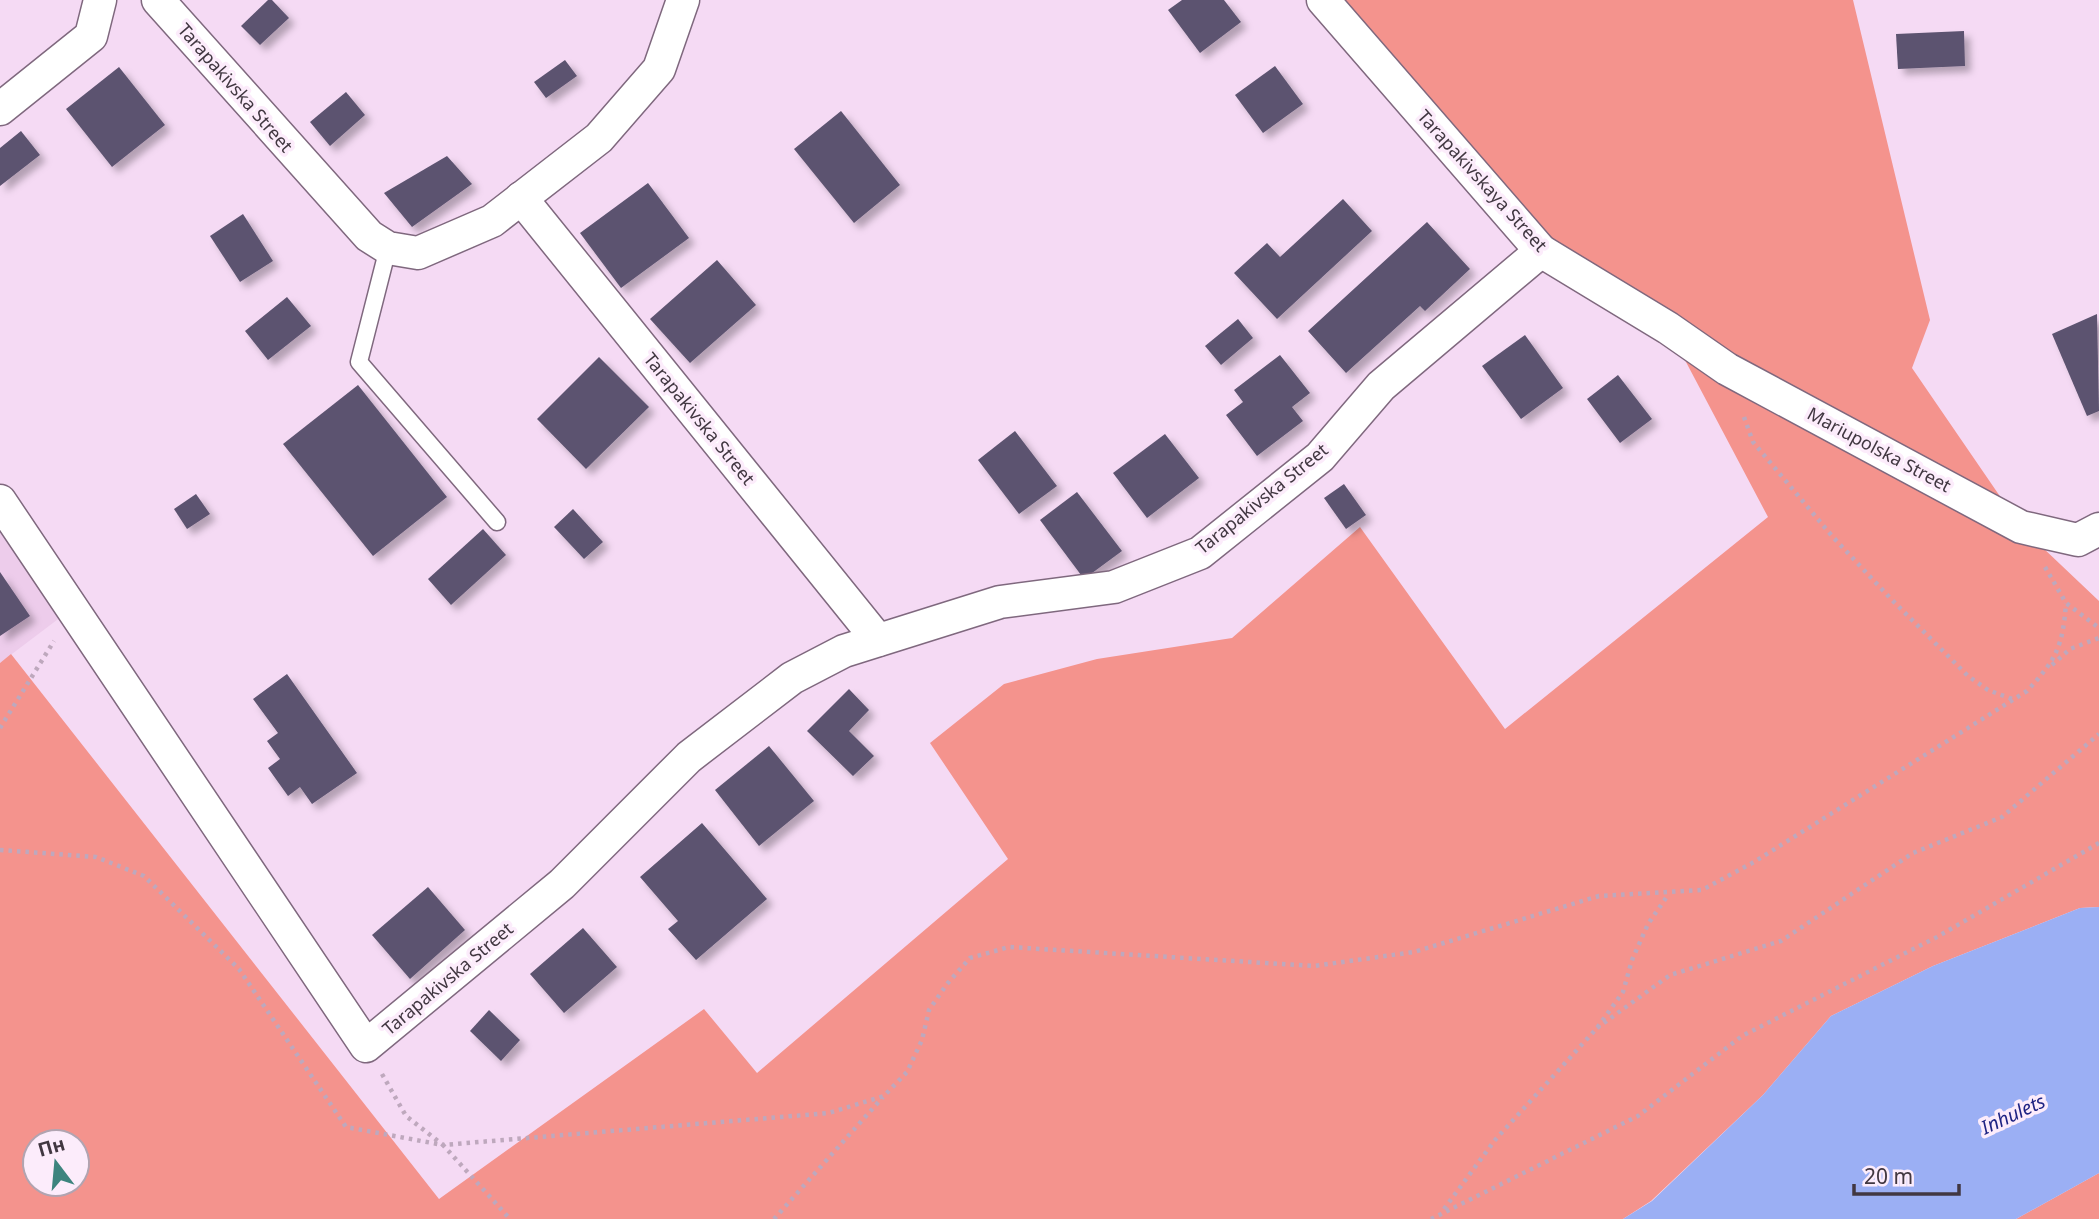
<svg xmlns="http://www.w3.org/2000/svg" width="2099" height="1219" viewBox="0 0 2099 1219" font-family="'Noto Sans',sans-serif">
<style>
.built{fill:#edcceb}
.green{fill:#f4938d;fill-rule:evenodd}
.water{fill:#9baff4}
.building{fill:#5c536f;filter:url(#shadow)}
.lines{fill:none;stroke-linecap:round;stroke-linejoin:round}
.lane-casing{stroke:#7f687e;stroke-width:19}
.street-casing{stroke:#7f687e;stroke-width:35}
.path{stroke:#bea8bd;stroke-width:4.5;stroke-dasharray:3.5 5;stroke-linecap:butt}
.lane{stroke:#fff;stroke-width:16}
.street{stroke:#fff;stroke-width:32}
.labels{text-anchor:middle;stroke-width:7;stroke-linejoin:round;paint-order:stroke}
.street-label{font-size:18px;fill:#413741;stroke:#fcecfb}
.water-label{font-size:19px;font-style:italic;fill:#1e2383;stroke:#fcecfb}
</style>
<defs>
<filter id="shadow"><feDropShadow dx="6" dy="6" stdDeviation="3.5" flood-color="#0004"/></filter>
</defs>
<rect width="100%" height="100%" fill="#f5daf4"/>
<polygon class="built" points="0,501 74,607 0,663"/>
<g class="green">
<path d="M1323,0H1853L1930,320L1912,368L2021,527L2099,601V907L2080,908L1933,966L1831,1016L1763,1095L1651,1201L1623,1219H0V663L11,654L439,1199L704,1009L757,1073L1008,859L930,743L1004,684L1097,659L1232,638L1360,527L1505,729L1768,517L1668,328L1541,251ZM35,1142H77V1184H35Z"/>
<polygon points="2099,1173 2099,1219 2016,1219"/>
</g>
<polygon class="water" points="2099,907 2099,1173 2016,1219 1623,1219 1652,1201 1763,1095 1831,1016 1933,966 2080,908"/>
<g class="building">
<polygon points="268,0 272,0 289,18 260,45 241,26"/>
<polygon points="1182,0 1224,0 1241,22 1200,53 1168,10"/>
<polygon points="1964,31 1965,66 1898,69 1896,34"/>
<polygon points="565,60 577,76 546,98 534,82"/>
<polygon points="1275,66 1303,104 1263,133 1235,95"/>
<polygon points="119,67 165,125 112,167 66,109"/>
<polygon points="346,92 365,115 330,146 310,122"/>
<polygon points="841,111 900,185 854,223 794,149"/>
<polygon points="21,131 40,155 0,186 0,148"/>
<polygon points="447,156 472,184 412,227 384,193"/>
<polygon points="648,183 689,238 621,288 580,233"/>
<polygon points="1343,199 1372,231 1277,319 1234,273 1267,243 1280,257"/>
<polygon points="243,214 273,261 240,282 210,236"/>
<polygon points="1427,222 1470,269 1425,311 1420,306 1346,373 1308,331"/>
<polygon points="717,260 756,305 690,363 650,319"/>
<polygon points="287,297 311,326 268,360 245,331"/>
<polygon points="2097,314 2099,411 2087,416 2052,334"/>
<polygon points="1238,319 1253,338 1221,365 1205,346"/>
<polygon points="1525,335 1563,388 1521,419 1482,366"/>
<polygon points="1280,355 1310,393 1292,407 1303,421 1257,456 1226,415 1243,402 1234,390"/>
<polygon points="599,357 649,407 586,469 537,419"/>
<polygon points="1618,375 1652,419 1620,443 1587,399"/>
<polygon points="358,385 447,497 373,556 283,444"/>
<polygon points="1015,431 1057,486 1019,514 978,460"/>
<polygon points="1165,434 1199,478 1147,518 1113,473"/>
<polygon points="1344,484 1366,515 1346,529 1324,498"/>
<polygon points="1077,492 1122,551 1084,579 1040,520"/>
<polygon points="196,494 210,514 187,529 174,509"/>
<polygon points="573,509 603,542 584,559 554,527"/>
<polygon points="483,529 506,555 451,605 428,579"/>
<polygon points="0,572 30,616 0,636"/>
<polygon points="287,674 357,773 312,804 300,787 288,796 268,768 280,759 267,741 278,733 253,699"/>
<polygon points="849,689 869,710 849,731 874,756 853,776 807,731"/>
<polygon points="769,746 814,801 759,846 715,790"/>
<polygon points="702,823 767,899 696,960 668,929 678,921 640,877"/>
<polygon points="428,887 465,930 410,979 372,935"/>
<polygon points="583,928 617,967 564,1013 530,974"/>
<polygon points="489,1010 520,1040 501,1061 470,1031"/>
</g>
<g class="lines">
<defs>
<polyline id="lane" points="388,248 359,362 497,522"/>
<g id="street">
<polyline points="158,0 369,236 388,248 418,253 492,221 599,138 659,69 683,0"/>
<polyline points="1323,0 1541,251 1668,328 1727,369 2021,527 2078,540 2099,529"/>
<polyline points="0,109 91,36 100,0"/>
<polyline points="521,198 878,640"/>
<polyline points="0,501 366,1046 562,884 689,757 792,678 844,651 1000,602 1114,587 1200,553 1320,457 1381,386 1541,251"/>
</g>
</defs>
<use href="#lane" class="lane-casing"/>
<use href="#street" class="street-casing"/>
<g class="path">
<polyline points="1744,417 1753,442 1832,536 1891,599 1968,676 1988,690 2012,699"/>
<polyline points="2045,567 2066,603 2099,628"/>
<polyline points="2052,665 2070,649 2099,638"/>
<polyline points="0,728 54,641"/>
<polyline points="0,850 96,857 144,876 239,969 346,1127 443,1145 510,1219"/>
<polyline points="1597,1028 1670,975 1781,941 1913,853 2002,817 2099,734"/>
<path d="M382,1074L406,1116L443,1145L829,1113L884,1096L907,1072L922,1040L929,1010L947,984L970,958L1009,947L1314,966L1414,952L1599,896L1702,890L1754,862L2027,691C2056,660 2063,646 2066,603"/>
<polyline points="1444,1209 1495,1140 1597,1028 1623,992 1632,960 1648,924 1668,895"/>
<polyline points="774,1219 883,1097"/>
<polyline points="1431,1219 1638,1116 1742,1036 1937,937 2099,843"/>
</g>
<use href="#lane" class="lane"/>
<use href="#street" class="street"/>
</g>
<g class="labels">
<g class="street-label">
<text transform="translate(235 88) rotate(49)" y="6">Tarapakivska Street</text>
<text transform="translate(1482 181) rotate(48)" y="6">Tarapakivskaya Street</text>
<text transform="translate(699 419) rotate(51)" y="6">Tarapakivska Street</text>
<text transform="translate(1879 450) rotate(28)" y="6">Mariupolska Street</text>
<text transform="translate(1262 499) rotate(-39)" y="6">Tarapakivska Street</text>
<text transform="translate(448 979) rotate(-40)" y="6">Tarapakivska Street</text>
</g>
<g class="water-label">
<text transform="translate(2013 1114) rotate(-25)" y="7">Inhulets</text>
</g>
</g>
<g transform="translate(56 1163) rotate(344)"><circle r="33" fill="#fcecfb" stroke="#b1a4b1" stroke-width="2"/>
<path d="M0-5L12 26L0 18L-12 26Z" fill="#3d847e"/>
<text y="-10" font-size="19" font-weight="bold" text-anchor="middle" fill="#413741">Пн</text>
</g>
<path d="M1854 1184v10h105v-10" fill="none" stroke="#413741" stroke-width="3.5"/>
<text x="1864" y="1184" font-size="21" fill="#413741" stroke="#fcecfb" stroke-width="5" paint-order="stroke">20 m</text>
</svg>
